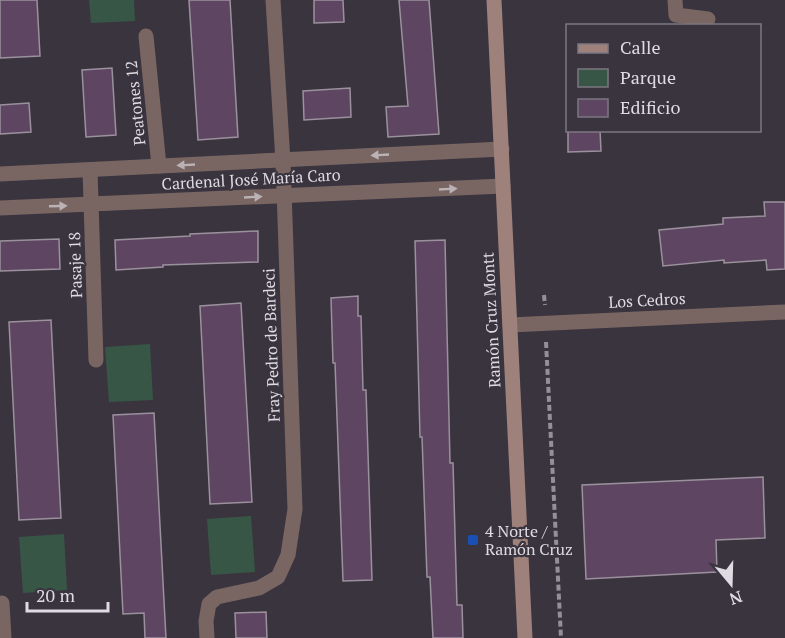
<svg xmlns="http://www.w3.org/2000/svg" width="785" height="638" viewBox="0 0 785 638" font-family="'PT Serif',serif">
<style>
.green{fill:#385646}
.building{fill:#5e4662;stroke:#9b919d;stroke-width:1.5}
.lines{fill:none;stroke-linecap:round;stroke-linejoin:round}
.path{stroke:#948f98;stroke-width:4;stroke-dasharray:6 3;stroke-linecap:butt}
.street{stroke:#796662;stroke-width:15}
.secondary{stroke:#9d817a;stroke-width:15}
.oneway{fill:#bbb2b5}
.transit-dot{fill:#1a4fb4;stroke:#3a343f;stroke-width:2}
.labels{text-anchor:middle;stroke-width:4.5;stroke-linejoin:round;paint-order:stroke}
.street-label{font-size:16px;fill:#dfdbe2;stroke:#3a343f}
.poi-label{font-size:16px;fill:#dfdbe2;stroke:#3a343f;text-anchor:start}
</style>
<rect width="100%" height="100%" fill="#3a343f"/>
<g class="green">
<polygon points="89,0 134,0 135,21 91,23"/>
<polygon points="150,344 153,400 109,402 105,347"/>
<polygon points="251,516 255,572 211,575 207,519"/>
<polygon points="64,534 67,590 23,593 19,537"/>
</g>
<g class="building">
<polygon points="0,0 37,0 40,56 0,58"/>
<polygon points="189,0 230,0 238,137 198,140"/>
<polygon points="314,0 343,0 344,22 314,23"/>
<polygon points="399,0 429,0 439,134 388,137 386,107 408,106"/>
<polygon points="112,68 116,135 86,137 82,70"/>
<polygon points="350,88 351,117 304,120 303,91"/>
<polygon points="29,103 31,132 0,134 0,105"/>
<polygon points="568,130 600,130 601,151 568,152"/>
<polygon points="764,202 785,202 785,269 767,270 766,260 724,263 724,260 663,266 659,230 723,224 723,218 765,216"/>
<polygon points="258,231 258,262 163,265 163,267 116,270 115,240 190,236 190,234"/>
<polygon points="59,239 60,269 0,271 0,241"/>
<polygon points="445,240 450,463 453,463 457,605 462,605 463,638 433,638 430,577 427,577 422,437 420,437 415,241"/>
<polygon points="358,296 358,316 361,316 363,390 366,390 372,580 343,581 335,363 333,363 331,298"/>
<polygon points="241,303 252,502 210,504 200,306"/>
<polygon points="51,320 61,518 19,520 9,322"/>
<polygon points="154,413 166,638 145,638 144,613 123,614 113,415"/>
<polygon points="763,477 765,538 716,540 717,572 586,579 582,485"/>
<polygon points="266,612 267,638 236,638 235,613"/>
</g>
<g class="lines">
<g class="path">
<polyline points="544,295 545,305"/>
<polyline points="546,342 561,638"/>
</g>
<g class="street">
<polyline points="675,0 676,15 708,19"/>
<polyline points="146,36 159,166"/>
<polyline points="90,170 96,360"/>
<polyline points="0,174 502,149"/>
<polyline points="0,208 503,186"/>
<polyline points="510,325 785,312"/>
<polyline points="2,603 4,638"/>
<polyline points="207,638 206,621 209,604 217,597 259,588 278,577 288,555 295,509 283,161 273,0"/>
</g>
<polyline class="secondary" points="494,0 525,638"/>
</g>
<defs><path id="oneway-solid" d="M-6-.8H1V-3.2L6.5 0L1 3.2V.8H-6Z" transform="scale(1.5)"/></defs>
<g class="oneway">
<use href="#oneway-solid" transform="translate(380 155) rotate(177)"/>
<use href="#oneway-solid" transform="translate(186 165) rotate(177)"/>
<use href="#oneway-solid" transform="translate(448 189) rotate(-3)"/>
<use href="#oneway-solid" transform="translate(253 197) rotate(-3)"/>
<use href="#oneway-solid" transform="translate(58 206) rotate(-2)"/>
</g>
<rect class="transit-dot" x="467" y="534" width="12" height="12" rx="3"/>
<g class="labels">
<g class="street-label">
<text transform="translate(135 103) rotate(-96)" y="6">Peatones 12</text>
<text transform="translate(251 179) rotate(-3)" y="6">Cardenal José María Caro</text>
<text transform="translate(75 265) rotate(-92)" y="6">Pasaje 18</text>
<text transform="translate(647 300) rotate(-3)" y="6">Los Cedros</text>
<text transform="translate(491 320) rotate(-93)" y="6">Ramón Cruz Montt</text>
<text transform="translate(271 345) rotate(-92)" y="6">Fray Pedro de Bardeci</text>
</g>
<g class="poi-label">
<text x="485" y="537">4 Norte /<tspan x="485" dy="18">Ramón Cruz</tspan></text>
</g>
</g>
<rect x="566" y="24" width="195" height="108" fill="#3a343f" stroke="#7c7780" stroke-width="1.5"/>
<rect x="578" y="44" width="30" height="9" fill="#9d817a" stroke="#7c7780" stroke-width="1.5"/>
<text x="620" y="54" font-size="18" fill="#dfdbe2">Calle</text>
<rect x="578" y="69" width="30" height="18" fill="#385646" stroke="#7c7780" stroke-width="1.5"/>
<text x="620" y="84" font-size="18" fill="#dfdbe2">Parque</text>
<rect x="578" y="99" width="30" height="18" fill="#5e4662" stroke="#7c7780" stroke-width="1.5"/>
<text x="620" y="114" font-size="18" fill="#dfdbe2">Edificio</text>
<g transform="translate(731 584) rotate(161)" stroke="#3a343f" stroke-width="4.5" paint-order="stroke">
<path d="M0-4.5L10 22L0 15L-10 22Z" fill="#dfdbe2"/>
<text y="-9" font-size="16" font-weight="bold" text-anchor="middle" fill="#dfdbe2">N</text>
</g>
<path d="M27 602v9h81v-9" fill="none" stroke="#dfdbe2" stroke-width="3"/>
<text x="36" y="602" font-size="18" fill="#dfdbe2" stroke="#3a343f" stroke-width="4.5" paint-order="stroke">20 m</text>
</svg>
